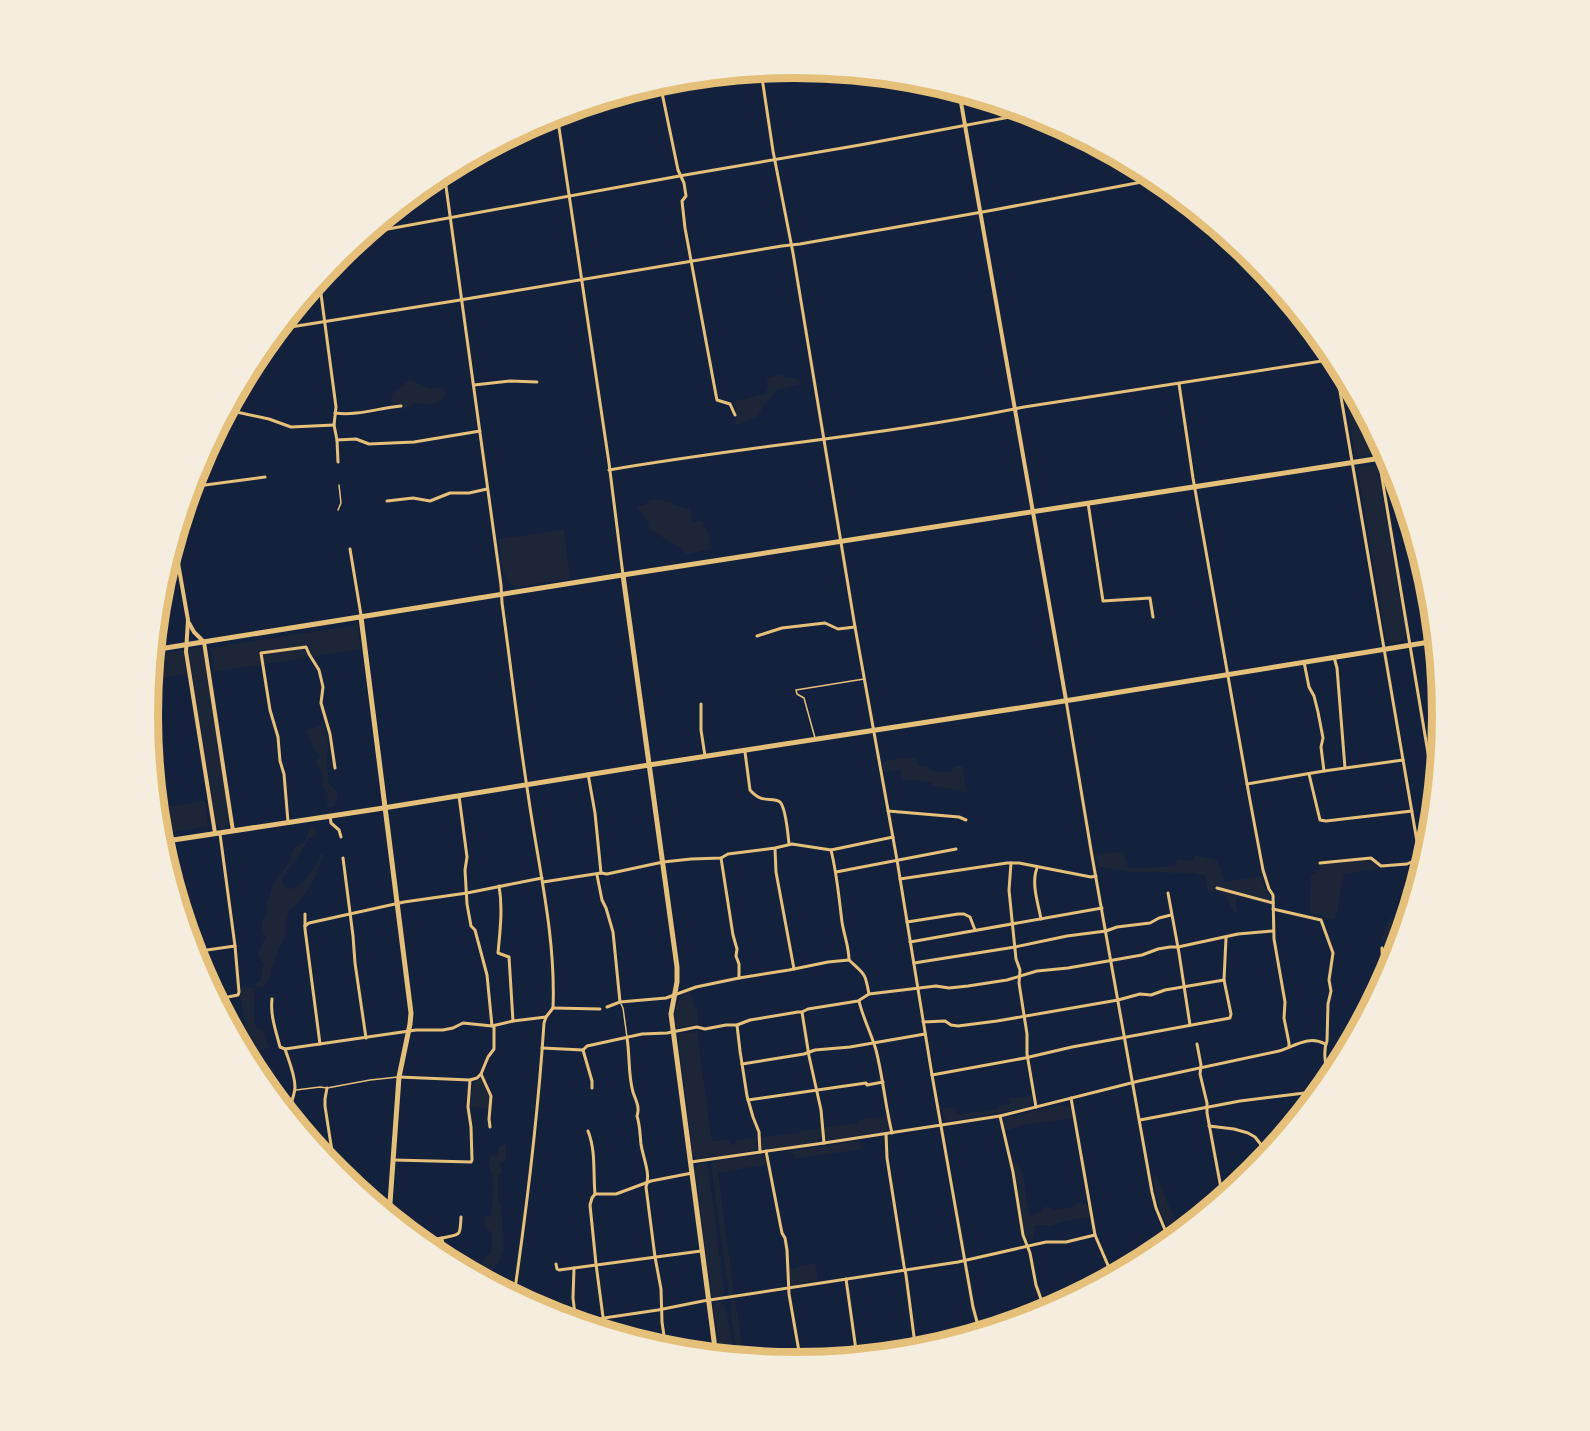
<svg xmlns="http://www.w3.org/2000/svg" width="1590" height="1431" viewBox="0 0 1590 1431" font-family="'Work Sans',sans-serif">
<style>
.green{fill:#1d2539}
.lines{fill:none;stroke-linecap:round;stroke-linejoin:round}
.service{stroke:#e5c07b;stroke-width:1.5}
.minor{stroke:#e5c07b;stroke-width:3}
.tertiary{stroke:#e5c07b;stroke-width:4}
.primary{stroke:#e5c07b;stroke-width:5}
.rim{fill:none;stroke:#e5c07b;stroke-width:8}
</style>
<rect width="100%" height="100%" fill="#14213d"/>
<g class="green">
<polygon points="1340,367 1370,424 1375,450 1372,454 1359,457 1355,454"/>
<path d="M783,374L784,378H795L801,382L800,384L777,390C771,397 760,409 758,417C750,419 744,423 736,425V401L765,394L768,387L767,378Z"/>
<polygon points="411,380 429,388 442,387 446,393 443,395 444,399 437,401 432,405 415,403 406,409 403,409 399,403 393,403 391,395 408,381"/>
<polygon points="1374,465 1377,468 1406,635 1403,641 1390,643 1386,639 1358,471 1359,467"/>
<path d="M653,500H663L664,502H672L673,505L691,509V522L702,521L709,536L712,548L686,555C680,544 675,546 666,540C660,535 656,531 649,529L648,522L636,506H645L649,501Z"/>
<path d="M564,530L570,579L514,587C500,577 501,554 499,539Z"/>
<polygon points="357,625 361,649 214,672 210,648"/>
<polygon points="200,647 203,650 229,821 228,825 223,829 220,828 216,824 189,652 192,648"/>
<polygon points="183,650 187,674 151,680 153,655"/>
<polygon points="322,725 327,735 329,749 327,754 328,783 337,791 337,798 334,807 327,808 328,796 323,785 321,771 316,762 319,755 312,747 307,730"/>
<polygon points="916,757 918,766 927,766 936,772 950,772 955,766 962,766 966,788 965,794 962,791 932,786 932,782 901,779 900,770 884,772 882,761"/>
<polygon points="205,801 208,826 159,835 156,808"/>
<path d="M314,826L316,836L309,838L300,854L282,878V885L287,889C303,889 314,868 321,854H324L311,886L300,901L289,911L285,927L287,930C284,941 273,957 274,965L271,967V975L264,987H258L256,986V983L260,981L264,964L260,958H258V952L261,949L264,939L266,938L265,934H263L262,932L263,920L265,919L267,908L266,900L270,898C270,880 289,871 291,854H293L294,848L305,842L310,827Z"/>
<path d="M1123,852L1129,868C1145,868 1160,867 1176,866L1177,859L1193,861L1194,855L1217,860L1225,882L1261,876L1265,889L1270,895L1267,903L1245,897H1236L1237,915C1223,900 1233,892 1208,892L1206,876L1194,873L1130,872L1099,867L1094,854Z"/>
<polygon points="1370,859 1374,862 1378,869 1344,874 1335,920 1310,913 1311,876 1320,869 1320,865"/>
<polygon points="1391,917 1398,929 1403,932 1394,964 1392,966 1386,968 1384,967 1384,955 1387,945 1386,939 1381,939"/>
<path d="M241,986L255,989C255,1003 252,1016 257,1029L262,1030L269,1047L258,1052L265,1067L273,1068L280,1087V1105L256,1075L255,1073L258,1072L252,1059L248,1053L242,1032L246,1030L240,996Z"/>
<path d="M690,991L695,1008L697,1009L698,1019L697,1026L677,1028C675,1013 674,998 690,991Z"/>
<polygon points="697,1030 697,1034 712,1141 729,1140 731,1145 736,1144 736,1140 757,1138 757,1150 697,1159 693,1155 678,1036 681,1033 693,1033"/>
<polygon points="481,1078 490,1096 488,1109 470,1106 473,1083"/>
<polygon points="1032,1096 1032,1102 1028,1107 998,1113 948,1121 944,1118 942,1108 955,1107 957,1115 998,1109 999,1105 1010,1104 1009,1098"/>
<polygon points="1060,1105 1071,1108 1073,1118 1022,1125 1019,1127 1004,1131 1004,1123 1006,1118"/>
<polygon points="887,1116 888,1125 886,1131 829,1140 825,1137 825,1127 858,1123 859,1120"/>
<polygon points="821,1128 822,1136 818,1142 762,1150 761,1149 760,1137 800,1133 801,1131"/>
<polygon points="860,1141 861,1149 795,1159 794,1154 790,1151"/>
<path d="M503,1145L506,1146L505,1162H500L502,1174L498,1175V1203L501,1205C503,1240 511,1250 486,1279H481L473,1275L476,1269L481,1267L485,1256L491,1253L492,1242L491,1231H487V1228L484,1227L485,1216L491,1215C492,1204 495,1190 493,1179C491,1168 485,1168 491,1156L497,1155L499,1146Z"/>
<polygon points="762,1155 766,1157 768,1164 718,1173 734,1295 729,1295 711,1164 714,1161"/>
<path d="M1013,1162C1027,1169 1024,1188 1026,1201C1027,1206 1029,1211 1031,1216L1042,1211L1044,1207H1049L1053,1210L1074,1207L1079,1203L1086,1204L1089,1208V1217C1076,1220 1063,1220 1051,1226L1044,1225L1034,1226V1238L1030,1241L1026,1236L1024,1228L1015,1171L1012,1167Z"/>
<polygon points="705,1163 708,1165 724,1292 720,1297 712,1297 695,1170 698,1164"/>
<polygon points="1156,1176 1181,1233 1172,1240 1159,1207 1153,1177"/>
<polygon points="815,1263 818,1281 792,1285 790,1284 789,1269"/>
<polygon points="735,1299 744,1358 738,1358 730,1308 731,1302"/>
<polygon points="715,1302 721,1302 726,1307 734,1357 720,1356 713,1305"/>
</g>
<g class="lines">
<g class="service">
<polyline points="338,510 341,503 339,485"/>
<polyline points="815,738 804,698 797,694 796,690 864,679"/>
<polyline points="621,1004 623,1008 627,1037"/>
<polyline points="296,1090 320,1087 327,1088 370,1080 398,1077"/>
<polyline points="577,1322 603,1318"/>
</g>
<g class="minor">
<polyline points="761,71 773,151 793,253 855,627 897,860 932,1075 973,1307 980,1333"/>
<polyline points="661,88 678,170 684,183 686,196 682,201 685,228 716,395 717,400 730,404 735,415"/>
<polyline points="557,114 609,463 623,575"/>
<path d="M444,172L501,585L502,603C511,667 518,731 528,794C538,865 556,936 553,1008"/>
<polyline points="366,233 685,175 860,145 1031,113"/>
<polyline points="319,279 336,407 334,425 337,440 338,462"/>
<polyline points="278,329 454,301 782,246 800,244 988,211 1158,179"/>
<polyline points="1334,356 1421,865 1423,866"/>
<polyline points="1179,384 1193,478 1249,795 1263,870 1269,889 1273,895 1274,939 1285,1002 1284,1018 1289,1043 1289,1047"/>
<polyline points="474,385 510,381 537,382"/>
<polyline points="227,410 269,419 291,427 334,425"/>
<path d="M335,413C357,416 379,408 401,406"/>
<polyline points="1374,430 1435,795"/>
<polyline points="337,440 356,439 369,444 414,442 480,431"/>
<path d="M609,470C747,446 887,435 1024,407L1335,359"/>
<polyline points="190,487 265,477"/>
<polyline points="387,501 413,498 430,501 450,493 469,493 487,489"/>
<polyline points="1088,503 1103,601 1150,598 1153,617"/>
<polyline points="350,549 361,615"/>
<polyline points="757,636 782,628 825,623 838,629 855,627"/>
<polyline points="1334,657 1337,668 1345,768"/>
<polyline points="1304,662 1309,687 1314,696 1318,712 1323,738 1321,747 1324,771"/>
<polyline points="1066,700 1092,856 1152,1192 1156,1208 1170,1242"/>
<polyline points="701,704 701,730 705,756"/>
<path d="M745,752L750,790C763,805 771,796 780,802C786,808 788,835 789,844"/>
<polyline points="588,774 595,813 601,873"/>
<polyline points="1309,774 1320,820 1326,821 1412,811"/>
<polyline points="1247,784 1324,771 1403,760"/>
<polyline points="459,796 467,857 465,870 467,904 471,926 475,930 487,975 492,1026"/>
<polyline points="888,811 959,817 966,820"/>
<polyline points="330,816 331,823 339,830 341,837"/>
<polyline points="288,822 284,774 280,761 278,737 270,710 261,653 306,647 309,654 319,670 323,687 321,703 330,734 335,768"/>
<polyline points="775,849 776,872 794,969"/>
<path d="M831,850C837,874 839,898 842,922C844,935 849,947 849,960C865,975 865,972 869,994"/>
<polyline points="343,858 353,936 355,963 366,1038"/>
<polyline points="721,858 733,935 737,949 736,956 739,964 739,978"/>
<polyline points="1011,863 1009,890 1012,920 1016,959 1020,970 1019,983 1027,1034 1027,1054 1036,1107"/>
<polyline points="1320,863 1371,858 1381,866 1407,864 1420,858"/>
<path d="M1037,868C1031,883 1038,903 1041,919"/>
<polyline points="836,872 956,849"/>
<polyline points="597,875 602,900 606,908 613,932 620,1002"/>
<polyline points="900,879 1007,863 1019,863 1091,877 1096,876"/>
<polyline points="543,882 601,873 607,874 663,862 691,859 721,858 728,854 775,848 792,844 831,850 893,837"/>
<path d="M499,886C503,908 500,931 498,953L509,957L513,1021"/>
<polyline points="1217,888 1273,903"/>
<polyline points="1168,893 1179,953 1190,1025"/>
<path d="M1273,909L1321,920L1333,953L1329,980L1331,991L1328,1004L1327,1041C1322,1053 1327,1069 1328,1082"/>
<polyline points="305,914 305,929 320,1044"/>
<polyline points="907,922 958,914 964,914 970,917 975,930"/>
<polyline points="305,926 309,923 404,902 467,893 542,878"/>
<polyline points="910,942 1102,908"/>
<polyline points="1382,948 1383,983"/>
<polyline points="193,952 235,946"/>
<polyline points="914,963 1015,947 1067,936 1106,931 1117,927 1150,923 1159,918 1171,915"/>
<path d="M272,999C270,1015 276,1031 280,1047L285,1049C289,1061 295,1075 295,1087C295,1095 289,1106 289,1115"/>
<path d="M859,1001C863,1018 871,1033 876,1050C883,1077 885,1105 892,1133"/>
<polyline points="217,1002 223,998 238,995 239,992 235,946 220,834"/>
<polyline points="607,1007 620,1002 666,998 696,987 739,978 789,970 828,962 849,960"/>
<polyline points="553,1008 600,1009"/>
<polyline points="802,1012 809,1056 821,1110 824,1143"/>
<polyline points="923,1022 945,1021 951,1025 958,1026 997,1021 1118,1000 1140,994 1151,995 1165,990 1224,980"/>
<polyline points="737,1025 740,1051 747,1096 753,1117 759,1132 760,1152"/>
<path d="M627,1038C630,1056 628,1075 633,1092C636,1101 640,1107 637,1116C640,1125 640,1135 641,1144C643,1158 651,1174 646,1187L655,1257L661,1289L662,1322L666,1350"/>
<polyline points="1197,1044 1201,1065 1200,1074 1207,1103 1207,1113 1223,1199"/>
<polyline points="542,1048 583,1050 587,1046 642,1034 667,1033 697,1027 705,1029 726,1025 737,1025 750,1020 798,1012 802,1012 808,1009 858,1001 869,994 936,986 949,988 968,986 1007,980 1037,971 1068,968 1142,955 1158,949 1170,947 1178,947 1238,934 1273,931"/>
<polyline points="285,1049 416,1030 443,1030 453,1028 463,1023 492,1026 513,1021 546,1017"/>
<polyline points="583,1050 592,1081 592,1088"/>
<polyline points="742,1064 804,1054 815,1050 850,1047 925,1034"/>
<polyline points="932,1075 1025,1058 1072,1047 1230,1018 1231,1014 1224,980 1226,938"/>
<polyline points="399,1077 470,1080 477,1078 481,1074"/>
<polyline points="327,1088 325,1099 325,1106 335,1171"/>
<polyline points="1071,1098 1095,1235 1113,1277"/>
<polyline points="748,1100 866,1083 867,1085 883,1082"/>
<polyline points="1000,1116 1013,1172 1023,1235 1030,1253 1036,1285 1046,1313"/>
<polyline points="1140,1120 1240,1101 1321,1091"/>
<polyline points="1209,1126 1234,1129 1248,1133 1255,1137 1266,1151 1267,1157"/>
<polyline points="490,1127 489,1119 491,1096 481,1074 488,1057 494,1049 494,1026"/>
<path d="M588,1131C596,1151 593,1173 595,1194L592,1198L590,1205L596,1264L605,1332"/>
<polyline points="886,1134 887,1158 904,1266 906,1275 916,1352"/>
<polyline points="766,1151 780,1223 782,1233 785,1238 787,1250 789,1294 801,1363"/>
<polyline points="1266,1151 1273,1150"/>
<polyline points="394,1160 471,1162 472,1160 471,1127 468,1107 470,1080"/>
<path d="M691,1162L824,1143L1000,1116L1139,1081L1279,1051C1295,1046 1309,1035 1325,1044"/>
<polyline points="595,1194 616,1194 651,1181 692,1173"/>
<polyline points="420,1242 442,1238"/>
<path d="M445,1260L442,1238C461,1234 460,1237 461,1217"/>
<polyline points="556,1264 557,1269 559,1270 701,1251"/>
<polyline points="574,1268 573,1298 576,1323"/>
<polyline points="846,1279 857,1357"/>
<path d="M514,1296C527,1206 538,1115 544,1023L546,1017L553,1008"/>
<polyline points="604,1318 658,1310 703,1301 958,1262 1046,1242 1066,1242 1095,1235"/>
</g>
<g class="tertiary">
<polyline points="959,91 1066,700"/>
<polyline points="620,95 758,71"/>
<polyline points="174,540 188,620 186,652 215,833"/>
<polyline points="189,623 194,632 204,642 233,831"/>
</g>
<g class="primary">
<polyline points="623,575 677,967 677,982 671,1014 716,1356"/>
<polyline points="361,617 411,1013 410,1024 399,1077 389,1217"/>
<polyline points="153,650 616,576 1388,457"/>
<polyline points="160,842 377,809 649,765 1077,699 1436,641"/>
</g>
</g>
<path d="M0 0H1590V1431H0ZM158 715a637 637 0 1 1 1274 0a637 637 0 1 1-1274 0Z" fill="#f5edde" fill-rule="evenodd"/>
<path class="rim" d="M158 715a637 637 0 1 1 1274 0a637 637 0 1 1-1274 0Z"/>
</svg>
